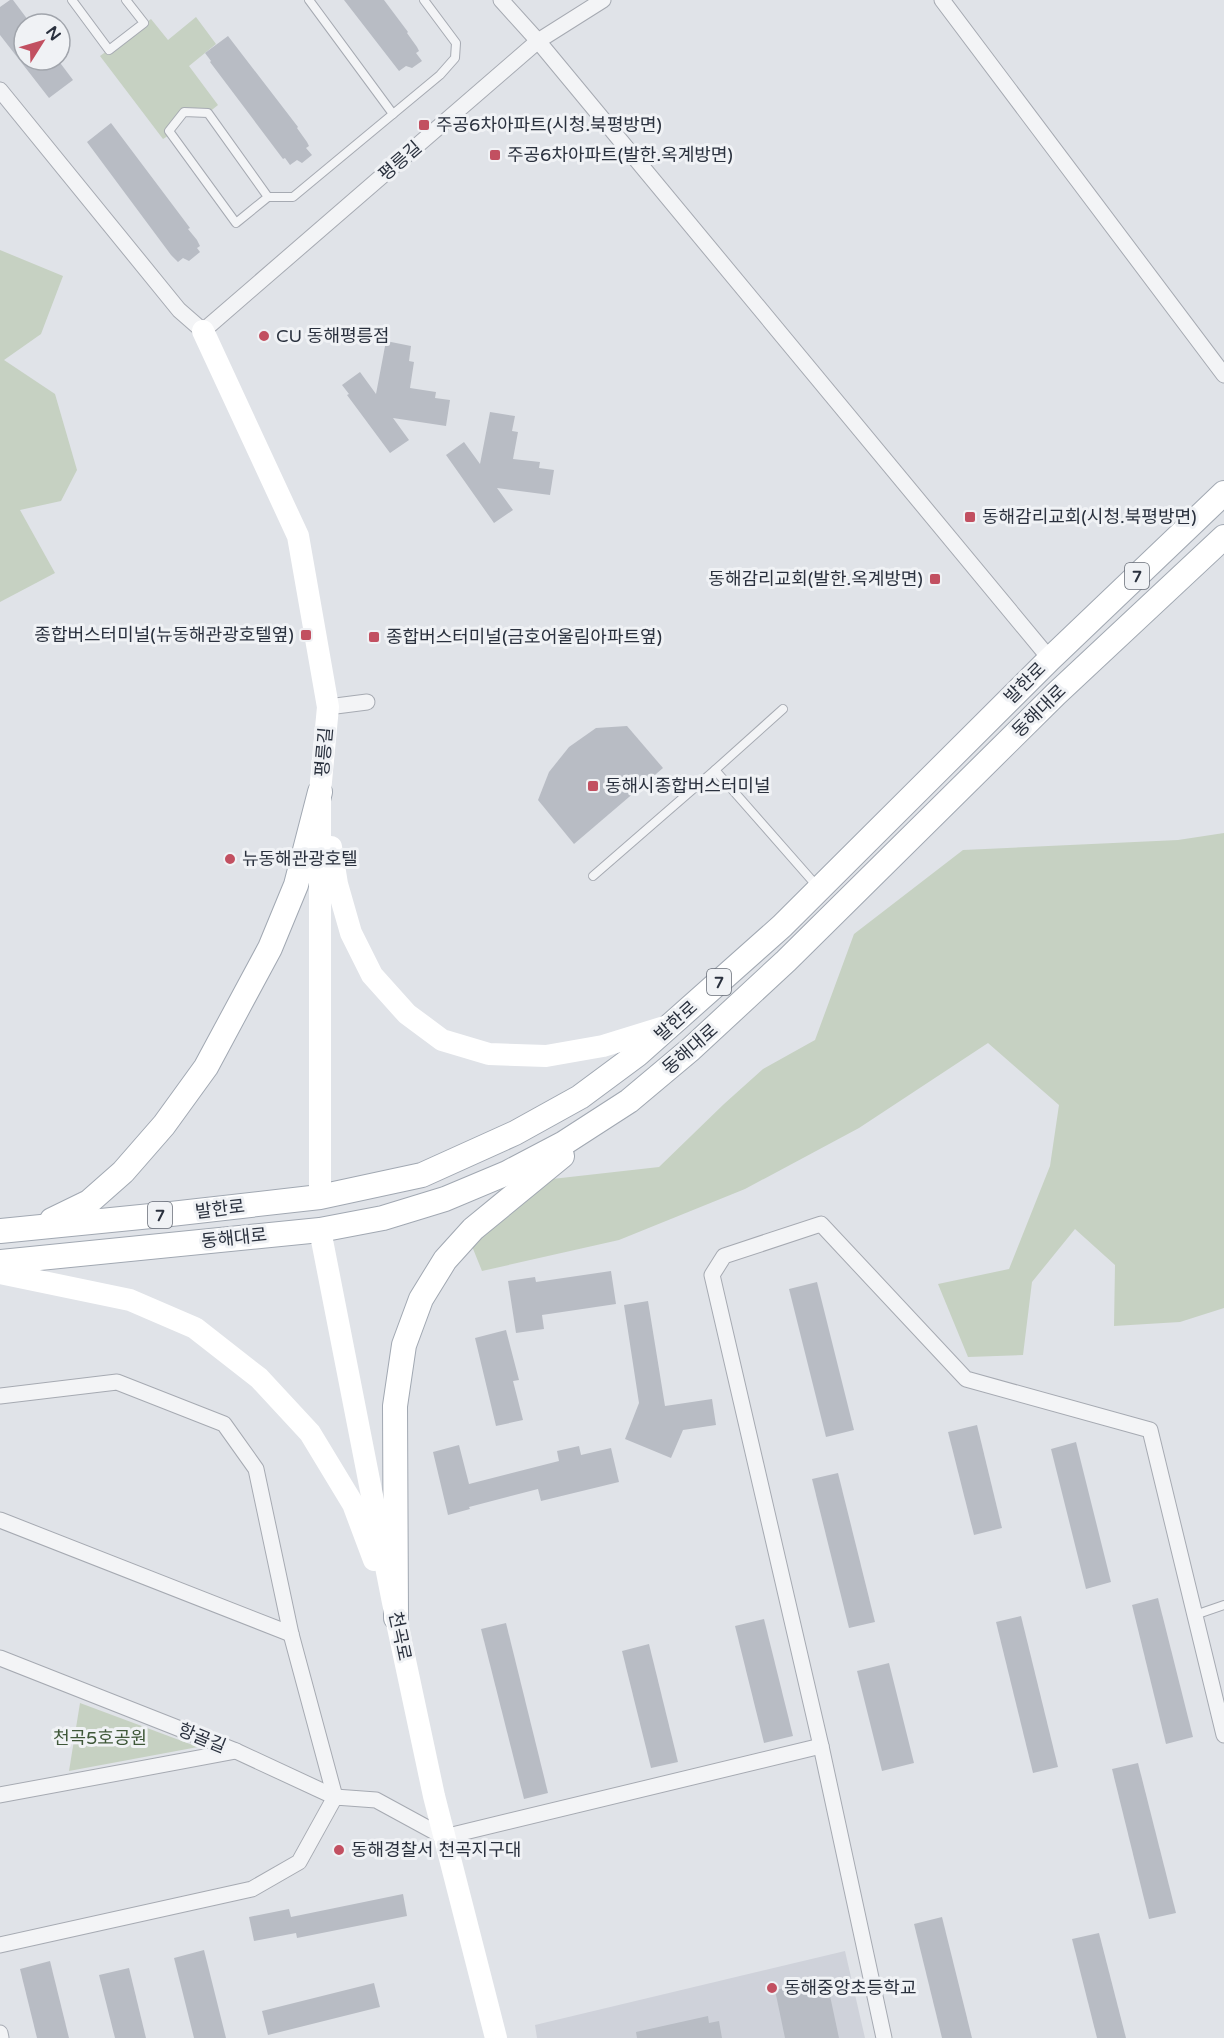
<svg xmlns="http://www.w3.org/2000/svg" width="1224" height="2038" viewBox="0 0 1224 2038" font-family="'Varela Round','Noto Sans KR',sans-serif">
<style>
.built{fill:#cfd2da}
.green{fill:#c6d1c2}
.building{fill:#b8bcc4}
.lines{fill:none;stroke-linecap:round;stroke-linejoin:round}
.lane-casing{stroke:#a6aab2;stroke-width:10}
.street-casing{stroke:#a6aab2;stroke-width:17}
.primary-casing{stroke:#a1a8b2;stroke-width:26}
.lane{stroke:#f3f4f6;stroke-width:8}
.street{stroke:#f3f4f6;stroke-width:15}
.secondary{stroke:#fff;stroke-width:22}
.primary{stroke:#fff;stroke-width:24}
.poi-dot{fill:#c25061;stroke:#f0f2f5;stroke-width:2}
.labels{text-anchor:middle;stroke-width:6;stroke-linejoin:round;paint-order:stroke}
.shield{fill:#f0f2f5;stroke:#656b75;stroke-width:1.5}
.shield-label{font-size:16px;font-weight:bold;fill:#2a313e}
.poi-label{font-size:18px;fill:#2a313e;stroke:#f0f2f5;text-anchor:start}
.street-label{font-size:18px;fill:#2a313e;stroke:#f0f2f5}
.park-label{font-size:18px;fill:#3f5839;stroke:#f0f2f5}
</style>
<rect width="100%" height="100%" fill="#e0e3e8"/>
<polygon class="built" points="845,1951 865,2038 537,2038 535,2025"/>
<g class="green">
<polygon points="196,17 216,44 189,66 218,105 208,113 184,112 171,134 163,139 100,56 151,19 168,40"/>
<polygon points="0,250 63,276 41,334 4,360 55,394 77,470 61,501 20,510 55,573 0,602"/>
<polygon points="1224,833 1224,1308 1180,1322 1114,1326 1115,1265 1075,1229 1032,1282 1023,1355 968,1357 938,1284 1009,1269 1050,1166 1059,1105 988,1043 859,1128 745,1189 619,1240 482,1271 463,1224 552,1179 659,1167 724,1104 763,1069 815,1040 854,934 963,850 1178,840"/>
<polygon points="80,1703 198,1747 69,1771"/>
</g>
<g class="building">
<polygon points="10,0 13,0 31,24 24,24 24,60 58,60 73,80 49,98 0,35 0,7"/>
<polygon points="344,0 384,0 408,32 407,33 417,47 419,51 416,53 422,61 412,68 406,66 399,71"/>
<polygon points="228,36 298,127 297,128 307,142 309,146 306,148 312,155 302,163 297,160 290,165 285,158 283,159 210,62 211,61 205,53"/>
<polygon points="111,123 190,228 188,229 197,240 200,246 197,248 200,252 189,261 183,258 178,262 171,255 87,142"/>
<polygon points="386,341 411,346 409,361 414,362 410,388 436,392 435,398 450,400 446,426 393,418 409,440 390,453 347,395 349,394 342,385 360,372 376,394"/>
<polygon points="490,412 515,416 512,431 518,432 513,459 540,462 539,468 554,470 550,495 497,488 513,510 494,523 446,455 464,442 480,464"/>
<polygon points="627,726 663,768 574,844 538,800 549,772 569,747 596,728"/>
<polygon points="611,1271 616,1304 542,1315 544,1329 516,1333 508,1281 535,1277 536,1282"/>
<polygon points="817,1282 854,1430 826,1437 789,1289"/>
<polygon points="648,1301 665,1406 712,1399 716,1425 683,1430 671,1458 625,1439 639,1403 624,1305"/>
<polygon points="506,1330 519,1380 513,1381 523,1420 496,1426 475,1338"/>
<polygon points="977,1425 1002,1528 974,1535 948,1432"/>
<polygon points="1076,1442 1111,1582 1086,1589 1051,1449"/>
<polygon points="459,1445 469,1484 559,1461 557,1451 579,1446 581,1455 611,1448 619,1482 541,1501 538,1489 469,1507 470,1509 448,1515 433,1452"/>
<polygon points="838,1473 875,1622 849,1628 812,1479"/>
<polygon points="1158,1598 1193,1737 1166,1744 1132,1605"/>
<polygon points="1021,1616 1058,1767 1033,1773 996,1622"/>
<polygon points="764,1619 793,1736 764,1743 735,1626"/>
<polygon points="506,1623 548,1793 524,1799 481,1629"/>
<polygon points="649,1644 678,1762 651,1768 622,1651"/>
<polygon points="889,1663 914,1763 882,1771 857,1671"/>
<polygon points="1138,1763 1176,1913 1149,1919 1112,1769"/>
<polygon points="403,1894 407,1916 297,1938 296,1933 254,1941 249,1917 289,1909 291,1917"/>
<polygon points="942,1917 972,2038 942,2038 914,1924"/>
<polygon points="1099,1933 1126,2038 1097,2038 1072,1939"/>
<polygon points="204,1950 226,2038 194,2038 174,1958"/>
<polygon points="50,1961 69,2038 37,2038 20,1969"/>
<polygon points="129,1968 146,2038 115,2038 99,1975"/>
<polygon points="817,1981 820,1993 829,1991 839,2038 785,2038 775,1990"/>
<polygon points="374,1983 380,2007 268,2035 262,2011"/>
<polygon points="708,2016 709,2023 719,2021 722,2038 637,2038 636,2032"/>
</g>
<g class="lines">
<defs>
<g id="lane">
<polyline points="72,0 109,50 144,23 126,0"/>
<polyline points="309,0 393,114"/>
<polyline points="268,197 208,113 184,112 169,131 236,223 268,197 293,197 440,75 455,58 456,43 424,0"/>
<polyline points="715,770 783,709"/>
<polyline points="593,876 715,770 816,885"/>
<polyline points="1195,1615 1224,1605"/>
</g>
<g id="street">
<polyline points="501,0 538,41 1050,659"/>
<polyline points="942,0 1224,375"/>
<polyline points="0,90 179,310 203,331 538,41 603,0"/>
<polyline points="328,707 367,702"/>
<polyline points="0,1396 117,1382 224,1424 256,1469 291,1634 335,1797"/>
<polyline points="0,1520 291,1634"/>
<polyline points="0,1658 236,1751 335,1797"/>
<polyline points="0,1795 236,1751"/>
<polyline points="0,1945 252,1889 299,1862 335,1797 376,1800 444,1837 821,1746"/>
<polyline points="0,2033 1,2038"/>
<polyline points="884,2038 821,1746 712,1275 724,1256 821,1224 966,1379 1150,1430 1224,1735"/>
</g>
<g id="primary">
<polyline points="52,1220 89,1202 123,1172 164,1125 206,1067 270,948 296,885 320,792"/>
<polyline points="0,1231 171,1214 320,1197 422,1175 515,1133 580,1097 638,1054 782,926 1050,659 1224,493"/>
<polyline points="0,1262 320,1230 383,1218 445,1199 507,1173 564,1143 629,1101 691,1049 786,961 1056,694 1224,537"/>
<polyline points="396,1618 395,1406 404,1345 421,1299 445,1260 473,1229 562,1156"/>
</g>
</defs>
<use href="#lane" class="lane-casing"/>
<use href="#street" class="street-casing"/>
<use href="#primary" class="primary-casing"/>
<use href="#lane" class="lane"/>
<use href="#street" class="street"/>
<g class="secondary">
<polyline points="203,331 298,536 328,707 320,792 320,1197"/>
<polyline points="331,847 337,884 351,933 372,975 407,1014 442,1040 489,1054 546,1056 603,1046 671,1025"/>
<polyline points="320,1230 396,1618 434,1796 496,2038"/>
<polyline points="0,1273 130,1300 195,1328 259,1378 310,1433 353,1504 374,1560"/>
</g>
<use href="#primary" class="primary"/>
</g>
<g class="poi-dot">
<rect x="418" y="119" width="12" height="12" rx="3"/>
<rect x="489" y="149" width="12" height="12" rx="3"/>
<circle cx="264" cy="336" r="6"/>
<rect x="964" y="511" width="12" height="12" rx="3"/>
<rect x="929" y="573" width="12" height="12" rx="3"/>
<rect x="300" y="629" width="12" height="12" rx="3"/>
<rect x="368" y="631" width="12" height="12" rx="3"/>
<rect x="587" y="780" width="12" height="12" rx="3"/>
<circle cx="230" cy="859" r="6"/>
<circle cx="339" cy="1850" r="6"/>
<circle cx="772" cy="1988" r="6"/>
</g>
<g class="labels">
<g class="shield">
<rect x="1125" y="563" width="24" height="26" rx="4.5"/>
<rect x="707" y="969" width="24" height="26" rx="4.5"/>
<rect x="148" y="1202" width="24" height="26" rx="4.5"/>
</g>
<g class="shield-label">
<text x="1137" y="582">7</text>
<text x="719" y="988">7</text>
<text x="160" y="1221">7</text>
</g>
<g class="poi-label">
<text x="436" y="131">주공6차아파트(시청.북평방면)</text>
<text x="507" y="161">주공6차아파트(발한.옥계방면)</text>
<text x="276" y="342">CU 동해평릉점</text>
<text x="982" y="523">동해감리교회(시청.북평방면)</text>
<text x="923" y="585" text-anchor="end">동해감리교회(발한.옥계방면)</text>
<text x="294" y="641" text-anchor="end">종합버스터미널(뉴동해관광호텔옆)</text>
<text x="386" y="643">종합버스터미널(금호어울림아파트옆)</text>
<text x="605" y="792">동해시종합버스터미널</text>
<text x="242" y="865">뉴동해관광호텔</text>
<text x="351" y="1856">동해경찰서 천곡지구대</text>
<text x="784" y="1994">동해중앙초등학교</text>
</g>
<g class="street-label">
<text transform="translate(400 161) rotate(-41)" y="6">평릉길</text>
<text transform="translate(1025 683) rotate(-45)" y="6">발한로</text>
<text transform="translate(1039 711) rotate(-44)" y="6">동해대로</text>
<text transform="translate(324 752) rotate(-85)" y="6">평릉길</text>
<text transform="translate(676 1021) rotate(-42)" y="6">발한로</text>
<text transform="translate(690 1049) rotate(-41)" y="6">동해대로</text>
<text transform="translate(220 1209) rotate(-7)" y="6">발한로</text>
<text transform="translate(234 1238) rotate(-6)" y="6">동해대로</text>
<text transform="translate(400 1636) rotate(78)" y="6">천곡로</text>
<text transform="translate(202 1738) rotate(22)" y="6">항골길</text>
</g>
<g class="park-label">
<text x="100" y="1744">천곡5호공원</text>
</g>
</g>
<g transform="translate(42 42) rotate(53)"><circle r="28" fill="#f0f2f5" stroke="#a1a5ac" stroke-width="1.5"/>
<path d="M0-4.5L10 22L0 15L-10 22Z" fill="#c25061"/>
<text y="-9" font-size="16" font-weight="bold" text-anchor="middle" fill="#2a313e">N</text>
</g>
</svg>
